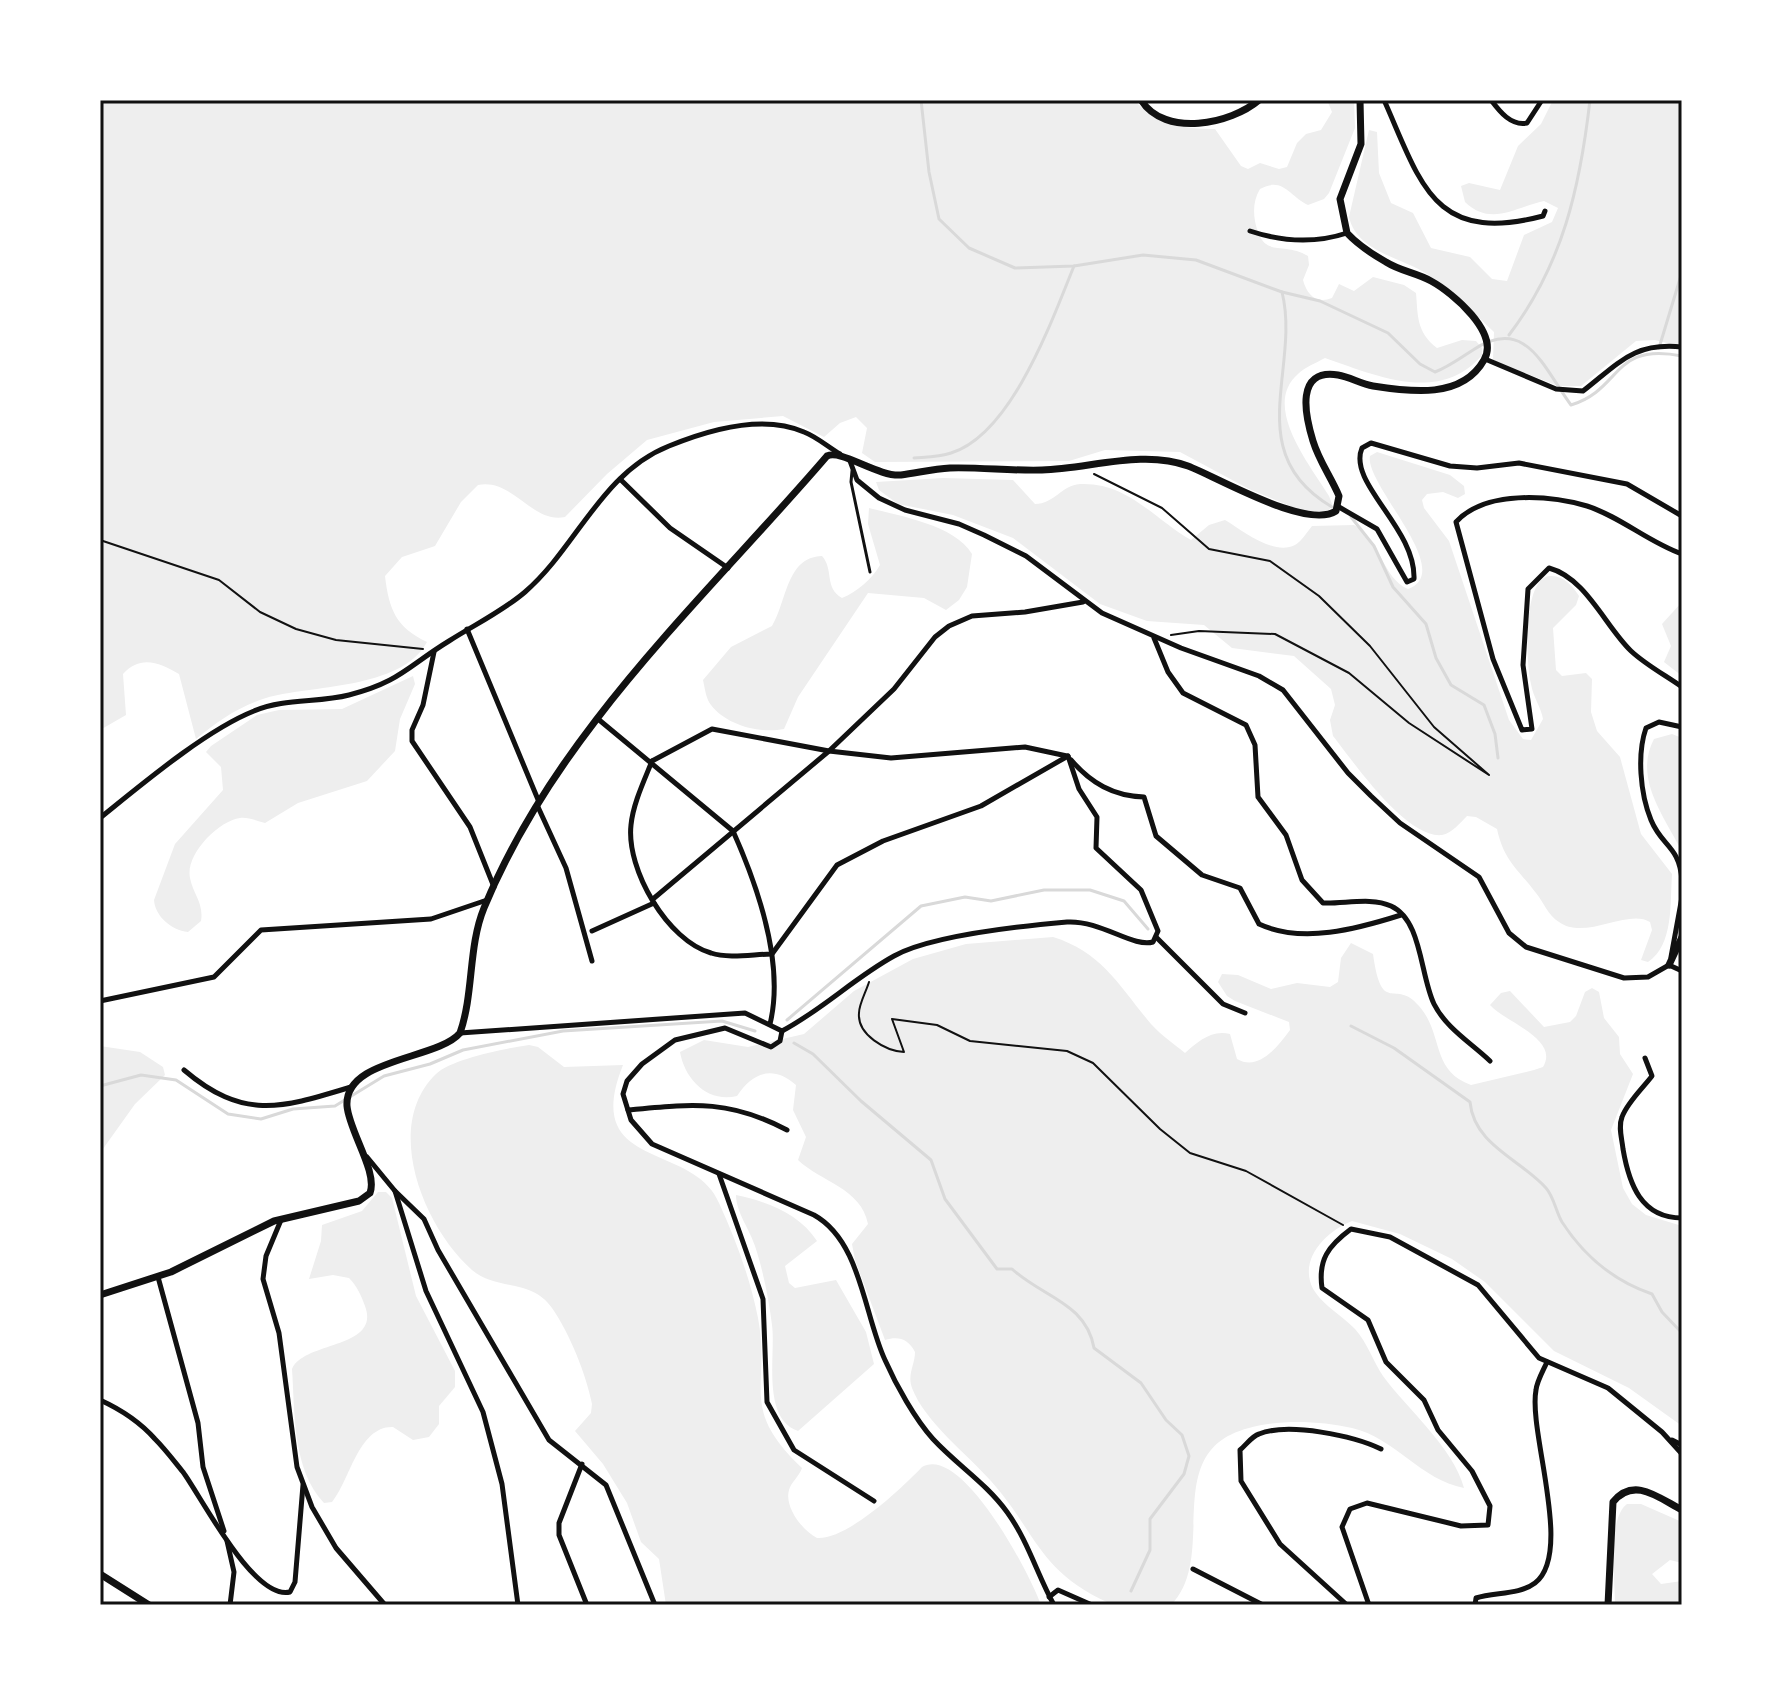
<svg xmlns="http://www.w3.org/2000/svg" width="1782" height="1705" viewBox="0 0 1782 1705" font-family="'Noto Serif',serif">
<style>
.green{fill:#eee}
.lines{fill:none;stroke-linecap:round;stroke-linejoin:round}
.stream{stroke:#d9d9d9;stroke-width:3}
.path{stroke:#111;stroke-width:2}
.service{stroke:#111;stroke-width:3}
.minor{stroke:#111;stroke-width:5}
.tertiary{stroke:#111;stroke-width:7}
.neatline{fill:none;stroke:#111;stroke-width:3}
</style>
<rect width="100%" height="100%" fill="#fff"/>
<g class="green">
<path d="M100,100H1134C1157,125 1183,129 1215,129L1241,166L1248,169L1260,163L1279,169L1287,167L1297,143L1306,134L1321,130L1332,112L1327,100H1354L1355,128L1329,193L1324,199L1308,205C1290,197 1283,176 1260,189C1254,199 1253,210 1255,221C1263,261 1282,240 1308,256L1309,265L1303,280C1307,295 1316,304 1332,298L1339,284L1354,291L1373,277L1404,285L1416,293C1418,315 1416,332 1437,348L1462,340L1476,341L1482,348V355C1440,405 1375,375 1325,358C1316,363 1305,367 1298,374C1261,406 1311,466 1329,496L1332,504L1329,511L1305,512L1249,489L1180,452L1105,450L1069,461L875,462L862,453L867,428L856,417L840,423L824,437L783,416L714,422L647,440L607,474L565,517C532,524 513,478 478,485L461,502L435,546L402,557L385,576C389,610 396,627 427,642C401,690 309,685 266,698C238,707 218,721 196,739L179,674C160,663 141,654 123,674L126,715L100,730Z"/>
<path d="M1553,100H1682V347L1655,340L1636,341L1581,386H1558L1493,360L1494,332C1473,312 1452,290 1427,274C1401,257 1357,252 1349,217L1369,130L1377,132L1379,173L1391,203L1413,213L1431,248L1470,257L1492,279L1507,281L1524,235L1552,222L1558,208L1544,201C1516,207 1491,227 1465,202L1461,186L1469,183L1500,190L1518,146L1541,124Z"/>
<path d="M1377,452L1450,475L1464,486L1465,494L1458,498L1443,492L1427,494L1422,500L1424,508L1449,541L1509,720L1523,739L1531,740L1543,719C1541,707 1533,697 1531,684C1526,664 1522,578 1550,576C1563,575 1573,586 1579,596L1576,605L1553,628L1556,670L1562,676L1586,673L1592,679L1591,712L1597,731L1620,757L1641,834L1672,874C1670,902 1674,945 1648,962L1641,960L1652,930L1650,922C1628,908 1585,941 1559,922C1548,915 1544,903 1536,893C1517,868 1504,861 1497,829L1476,817L1467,816C1460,823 1452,833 1442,835C1406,839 1353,761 1333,736L1330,720L1335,705L1331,689L1294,656L1232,648L1204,625L1147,621L1100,604L1013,538L953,515L898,504L879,490L876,482L943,478L1013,480L1035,504C1054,504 1062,485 1080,484C1128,482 1154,519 1191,540L1209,525L1225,520C1242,530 1273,556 1295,545C1302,541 1307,532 1312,526L1354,525C1381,540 1382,578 1408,589C1457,572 1364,484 1370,456Z"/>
<path d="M869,508C900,516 955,525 972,554L967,587L959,600L946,610L924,598L868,593L798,697L784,729C760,734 726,725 711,705C706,699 705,689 703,680L731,647L772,626C787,602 786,557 822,556C834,569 824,588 842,598C857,592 872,579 880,565L868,524Z"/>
<polygon points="1682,602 1682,676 1664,662 1671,646 1662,624"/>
<path d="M413,676L415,684L400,719L395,751L367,781L298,803L265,823C257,821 248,817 240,818C218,821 185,855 190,878C193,894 204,903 201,921L188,932C171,930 155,916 154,900L175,844L223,790L221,767L206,752L211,746L257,715L279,710L342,709Z"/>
<path d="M1672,734L1682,738V852C1665,817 1633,779 1654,739Z"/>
<path d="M1053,937C1102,952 1120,987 1151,1024C1161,1035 1174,1044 1185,1053C1197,1042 1212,1029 1230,1034L1237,1059C1259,1072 1278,1046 1290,1030L1289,1022L1235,1001L1227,996L1218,982L1222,974L1238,975L1271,989L1297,983L1330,987L1338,982L1341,958L1351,943L1373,954C1382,1018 1395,977 1419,1006C1444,1034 1430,1070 1471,1085L1534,1070L1543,1067C1560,1039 1505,1022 1490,1005L1501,993L1510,991L1544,1027L1570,1022L1576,1016L1585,992L1592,988L1599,992L1604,1018L1619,1037L1620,1054L1633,1074L1611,1130L1623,1188L1632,1204L1646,1215L1682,1226V1426L1629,1388L1554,1351L1485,1282L1452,1259L1400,1234L1352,1221C1329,1230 1303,1254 1310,1281C1315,1301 1341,1314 1355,1329C1367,1342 1373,1361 1383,1376C1408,1410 1453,1447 1464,1488C1421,1480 1395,1438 1352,1428C1321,1421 1280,1419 1249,1428C1158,1451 1220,1555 1171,1605C1153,1605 1125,1610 1109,1603C1038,1571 1037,1533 991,1481C967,1454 925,1422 912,1388C907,1374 915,1365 915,1352C908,1339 899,1336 885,1340L855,1260L852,1244L868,1224C861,1188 821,1182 798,1160L806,1137L793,1110L796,1085C773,1065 753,1072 737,1096C708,1103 685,1080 680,1052L704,1040L748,1047L804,1034L854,991L913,959L966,944Z"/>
<path d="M529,1045L538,1047L564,1067L623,1065C580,1172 693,1141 719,1203C736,1240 750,1278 758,1318C771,1388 738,1407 802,1468C799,1477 791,1482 789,1490C784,1507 803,1531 817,1538C847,1540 901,1489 922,1467C962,1444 1030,1574 1041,1605H666L659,1559L641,1542L627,1503L603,1464L575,1431L591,1413L592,1404C586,1374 570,1334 552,1308C531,1278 496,1291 472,1270C424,1228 382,1126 436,1074C451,1059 507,1048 529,1045Z"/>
<polygon points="100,1046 140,1052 163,1067 165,1075 135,1104 100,1153"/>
<path d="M378,1192H386L392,1198L416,1296L455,1371V1387L439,1406V1424L429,1437L413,1440L393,1427C358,1426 350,1481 332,1502L324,1503C292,1469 295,1412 292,1369C304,1341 381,1349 365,1306C361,1295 357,1286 349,1278L333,1275L309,1279L321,1241L322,1225L362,1211Z"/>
<path d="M736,1195C766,1201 800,1214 817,1241L785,1266L789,1283L795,1288L836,1280L866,1332L874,1364L798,1431C761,1418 776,1354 772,1325C769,1300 763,1270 755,1246C750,1230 736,1212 736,1195Z"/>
<path d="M1627,1504H1641L1682,1522V1563L1670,1560L1652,1574L1661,1584L1682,1581V1605H1615C1615,1580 1607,1519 1627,1504Z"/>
</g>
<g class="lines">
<g class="stream">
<path d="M921,100L929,172L939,219L969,248L1015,268L1074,266L1143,255L1196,260L1282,292L1320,301L1388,333L1420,364L1435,372C1450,366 1460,358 1473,350C1526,315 1543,367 1571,405C1623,389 1611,342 1682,356"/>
<path d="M1282,292C1301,368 1240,453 1332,507"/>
<path d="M1509,335C1563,264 1580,187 1590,100"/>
<polyline points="1659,348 1682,272"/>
<path d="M914,458C926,457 939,457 951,453C1012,434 1052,320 1074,266"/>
<polyline points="1351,517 1374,546 1393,587 1426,624 1436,658 1451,685 1484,705 1495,734 1498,758"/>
<polyline points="787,1020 921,906 965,897 991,901 1044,890 1090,890 1124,901 1148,929"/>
<path d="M1351,1026L1394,1048L1470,1102C1474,1145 1520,1159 1546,1188C1554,1197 1556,1212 1562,1222C1584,1256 1614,1281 1652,1294L1662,1312L1682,1333"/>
<path d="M794,1043L813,1054L861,1101L931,1160L945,1199L997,1269H1012C1044,1298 1086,1303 1094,1348L1141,1383L1166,1420L1182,1435L1189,1456L1184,1474L1150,1519V1550L1131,1591"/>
<polyline points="100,1086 141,1075 176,1080 228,1114 261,1119 293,1109 335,1106 384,1076 430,1064 463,1050 563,1031 722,1021 755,1031"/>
</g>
<g class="path">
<polyline points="1094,474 1162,508 1209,549 1270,561 1319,596 1370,646 1434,727 1489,775 1409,723 1349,673 1275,634 1199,631 1171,635"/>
<polyline points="100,540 219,580 260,612 296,629 336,640 423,649"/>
<path d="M869,982C866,992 859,1004 859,1013C857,1035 886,1051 904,1052L892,1019L937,1025L970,1041L1067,1051L1093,1063L1160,1129L1190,1153L1246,1171L1343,1225"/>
</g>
<polyline class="service" points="852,471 851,482 870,572"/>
<g class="minor">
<path d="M1384,100C1421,183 1433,245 1543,216L1545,211"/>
<path d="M1491,100C1500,112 1511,126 1527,123L1542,100"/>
<path d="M1250,231C1283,242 1314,244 1347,233"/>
<path d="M1485,359L1556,389L1583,391C1619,363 1634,342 1682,347"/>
<polyline points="850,461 857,480 879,498 905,510 959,524 984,535 1026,556 1102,613 1181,648 1259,676 1283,690 1348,773 1371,796 1400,823 1479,877 1509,933 1526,947 1624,978 1648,977 1669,965"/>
<polyline points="620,479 670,528 728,568"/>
<path d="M1339,507L1377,529L1407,582L1414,579C1416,528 1347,483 1362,448L1371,443L1450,466L1477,468L1519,463L1627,484L1682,516"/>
<path d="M1682,554C1648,542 1621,517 1587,506C1549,495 1485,490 1456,522L1493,659L1522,730L1532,729L1523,665L1528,589L1549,568C1586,578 1605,626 1631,651C1646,665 1665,675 1682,687"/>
<polyline points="467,629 539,802"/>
<path d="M1154,638L1168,672L1183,693L1246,725L1255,745L1258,797L1286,835L1302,880L1323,903C1344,904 1372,897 1391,906C1422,920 1420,975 1434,1004C1446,1028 1471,1043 1490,1061"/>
<polyline points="434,652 423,705 412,730 412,741 470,827 494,887"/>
<path d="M598,719L733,831C758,887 785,963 770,1024"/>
<path d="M1682,727L1659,722L1646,728C1637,754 1640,793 1651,820C1662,847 1679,845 1682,880"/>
<path d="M1071,760C1091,783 1113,796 1144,797L1156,836L1202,875L1240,888L1259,924C1302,944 1357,929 1401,915"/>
<path d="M652,761C644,781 633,804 631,825C626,870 668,941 711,953C729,959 754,954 772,954L837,865L883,841L981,806L1068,756"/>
<polyline points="652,761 712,729 829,751 891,758 1025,747 1067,756"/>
<polyline points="538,807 566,868 592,961"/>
<path d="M100,818C141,785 206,730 254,711C284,698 318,703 349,695C400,682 408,666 449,641C474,625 503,611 525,592C577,547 601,473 669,446C708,430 763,414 804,432C817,437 828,447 840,454"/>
<polyline points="653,899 829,751 894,689 935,637 949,626 972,616 1025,612 1083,602"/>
<polyline points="592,931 654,903"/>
<polyline points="1156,937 1223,1004 1245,1013"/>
<polyline points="1671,957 1682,897"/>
<polyline points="1669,965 1682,971"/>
<polyline points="100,1001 214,977 261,930 431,919 487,900"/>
<path d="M782,1031L780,1041L771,1047L725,1028L675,1040L642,1064L627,1081L623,1094L631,1120L652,1144L814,1215C861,1241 864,1315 885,1360C896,1385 915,1419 933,1439C957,1465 986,1483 1007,1512C1028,1541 1037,1574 1054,1605"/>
<path d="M460,1033L745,1013L782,1031C822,1010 854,978 894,956C932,935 1022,926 1067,922C1101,920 1133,948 1153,942L1158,931L1141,890L1096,848L1097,817L1079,789L1068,756"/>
<path d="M1645,1058L1652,1076C1642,1089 1627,1103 1622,1117C1618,1127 1622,1139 1623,1149C1629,1184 1641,1218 1682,1218"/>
<path d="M184,1070C244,1121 282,1108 351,1087"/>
<path d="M628,1110C692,1104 728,1099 787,1130"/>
<polyline points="367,1157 395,1191 426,1291 483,1412 502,1484 518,1605"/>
<polyline points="719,1174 763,1299 767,1402 794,1450 874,1501"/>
<polyline points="395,1191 424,1219 438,1250 549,1440 606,1485 655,1605"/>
<polyline points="281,1220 266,1256 263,1279 279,1333 297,1467 312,1507 336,1548 385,1605"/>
<polyline points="158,1277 198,1423 203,1467 224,1531"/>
<path d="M100,1400C122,1410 139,1421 155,1439C165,1449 174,1461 183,1472C202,1498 254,1601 290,1592L295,1582L303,1485"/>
<polyline points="1672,1440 1682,1445"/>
<polyline points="582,1464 559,1523 559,1535 587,1605"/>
<polyline points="227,1541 234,1572 230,1605"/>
<polyline points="1193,1569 1263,1605"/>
<polyline points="1049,1597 1058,1590 1092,1605"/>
<path d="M1347,1605L1280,1544L1241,1481L1240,1450C1246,1445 1252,1436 1259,1434C1289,1422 1354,1436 1381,1449"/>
<path d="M1369,1605L1342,1527L1350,1509L1367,1503L1461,1526L1488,1525L1490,1506L1472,1471L1438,1430L1424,1400L1386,1362L1368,1320L1322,1288C1318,1260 1328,1246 1351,1229L1390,1237L1478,1285L1539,1358L1608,1388L1662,1432L1682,1454"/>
<path d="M1475,1605L1476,1598C1495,1592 1519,1595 1535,1583C1574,1553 1528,1432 1536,1390C1537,1381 1543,1371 1547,1362"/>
</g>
<g class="tertiary">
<path d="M1141,100C1165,138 1231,124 1259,100"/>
<polyline points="1669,965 1682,937"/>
<path d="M100,1295L171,1272L274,1221L359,1201L370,1193C378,1172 349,1131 347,1106C344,1058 437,1060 460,1033C474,993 468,947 484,908C556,732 706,597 827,456C841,449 878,477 901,475C917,473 933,469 950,468C980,467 1011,471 1042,470C1088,469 1143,449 1188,466C1219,478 1307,530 1336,511L1339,496C1331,477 1319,461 1313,441C1305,415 1295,368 1338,375C1350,377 1361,384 1373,386C1411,392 1462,399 1484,360C1500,333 1453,293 1431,281C1417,273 1400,271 1386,262C1372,254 1358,245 1347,233L1340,199L1361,144L1360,100"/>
<polyline points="100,1574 149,1605"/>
<path d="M1608,1605L1613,1502C1634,1476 1659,1498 1682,1510"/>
</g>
</g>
<rect width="1782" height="1705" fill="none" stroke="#ffffff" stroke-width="204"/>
<rect x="102" y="102" width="1578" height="1501" class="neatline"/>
</svg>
